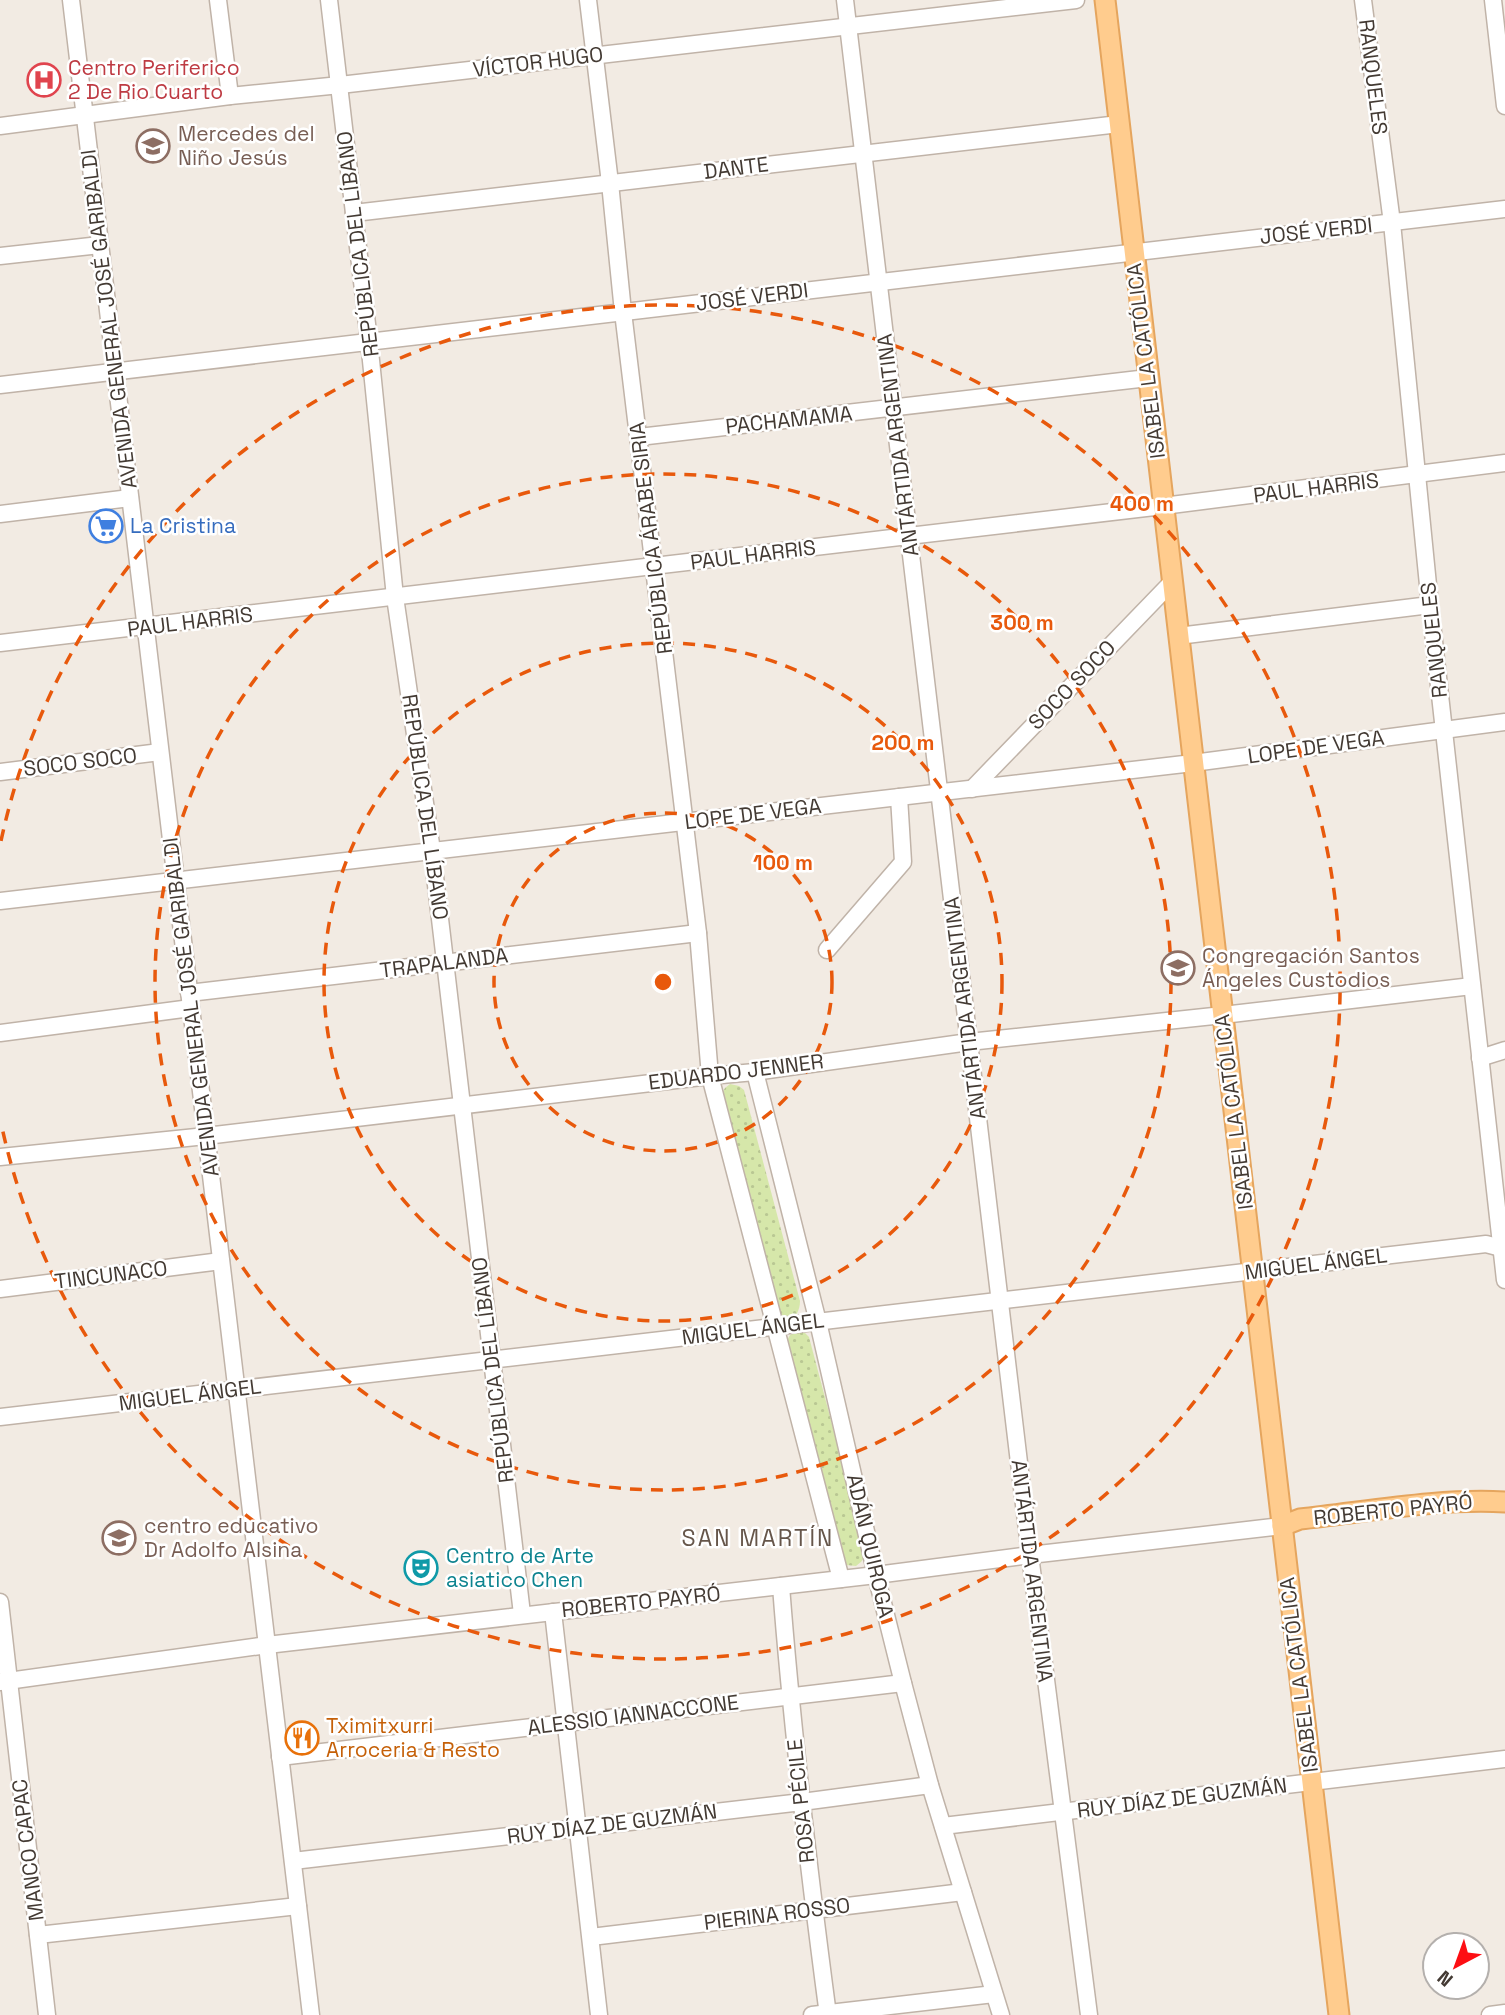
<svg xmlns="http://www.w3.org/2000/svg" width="1505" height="2015" viewBox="0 0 1505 2015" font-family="'Space Grotesk',sans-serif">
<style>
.medical{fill:#f3d5d6}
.park{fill:url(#park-dots)}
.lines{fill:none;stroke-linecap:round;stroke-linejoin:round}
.minor-casing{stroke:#c0b3a8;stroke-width:19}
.major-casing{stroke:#e5a55e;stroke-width:23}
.minor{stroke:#fff;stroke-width:16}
.major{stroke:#ffcc8e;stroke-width:19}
.ring{fill:none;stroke:#e8590c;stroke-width:3.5;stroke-dasharray:12 9}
.labels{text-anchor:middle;stroke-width:5;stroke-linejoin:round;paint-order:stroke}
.street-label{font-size:21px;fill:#433a33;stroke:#fff}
.health-label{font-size:21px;fill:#be3a42;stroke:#fff;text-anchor:start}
.education-label{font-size:21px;fill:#785e54;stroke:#fff;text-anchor:start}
.shop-label{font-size:21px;fill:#366cbe;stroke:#fff;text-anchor:start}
.culture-label{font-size:21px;fill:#0d838f;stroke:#fff;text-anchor:start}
.food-label{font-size:21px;fill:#c56008;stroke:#fff;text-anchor:start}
.neighbourhood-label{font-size:23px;letter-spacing:2px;fill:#66564a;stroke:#fff}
.centre{fill:#e8590c;stroke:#fff;stroke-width:3.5}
.ring-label{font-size:21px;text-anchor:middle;font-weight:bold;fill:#e8590c;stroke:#fff;stroke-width:5;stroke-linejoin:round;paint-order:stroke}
</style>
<defs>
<pattern id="park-dots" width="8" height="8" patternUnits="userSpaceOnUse" patternTransform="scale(1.75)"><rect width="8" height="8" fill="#d6e7aa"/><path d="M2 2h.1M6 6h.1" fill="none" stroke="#b9c793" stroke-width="1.8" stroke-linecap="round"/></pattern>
</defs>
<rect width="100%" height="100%" fill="#f2ebe3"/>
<polygon class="medical" points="55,65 59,91 34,95 29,69"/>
<g class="park">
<path d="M730,1084L739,1086L744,1090L800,1301C800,1313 793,1323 781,1317L721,1095L725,1088Z"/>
<path d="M795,1332L805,1333L809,1337L865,1549C866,1557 863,1561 856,1566L846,1565L841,1559L786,1342L790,1335Z"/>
</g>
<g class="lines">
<defs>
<g id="minor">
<polyline points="71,0 311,2015"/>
<polyline points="218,0 230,96"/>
<polyline points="329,0 369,341 395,597 432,851 522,1614"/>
<polyline points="588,0 610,183 623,312 698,933 710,1076 841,1579"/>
<polyline points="845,0 1030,1555 1089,2015"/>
<polyline points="1363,0 1392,223 1430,605 1505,1280"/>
<polyline points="1493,0 1505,106"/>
<polyline points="0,126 230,96 340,85 1076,0"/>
<polyline points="354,213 1119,124"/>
<polyline points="0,256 100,245"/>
<polyline points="0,385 1505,209"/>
<polyline points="639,437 1148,378"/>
<polyline points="0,514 130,498"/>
<polyline points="1178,636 1430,605"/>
<polyline points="0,643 1163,506 1505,463"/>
<polyline points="0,772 160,752"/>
<polyline points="972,789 1172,582"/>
<polyline points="0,901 1193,763 1505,722"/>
<polyline points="827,950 903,862 899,797"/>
<polyline points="189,993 698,933"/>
<polyline points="0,1033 191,1008"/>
<polyline points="1480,1058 1505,1050"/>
<polyline points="755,1072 818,1322 876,1575 903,1683 930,1785 1001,2015"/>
<polyline points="0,1157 206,1136 710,1076 755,1072 969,1042 1223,1015 1472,986"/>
<polyline points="0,1289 221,1261"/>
<polyline points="0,1417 1486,1244 1505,1249"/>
<path d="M781,1586C792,1730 809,1872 828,2015"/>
<polyline points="0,1602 47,2015"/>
<polyline points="553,1612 599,2015"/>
<polyline points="0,1682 267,1645 876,1575 1030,1555 1282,1526"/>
<polyline points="280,1757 903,1683"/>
<polyline points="943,1826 1505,1759"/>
<polyline points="293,1861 802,1802 930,1785"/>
<polyline points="38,1935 298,1906"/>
<polyline points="591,1937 963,1892"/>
<polyline points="812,2015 994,1994"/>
<polyline points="1490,2015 1505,2013"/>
</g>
<g id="major">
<polyline points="1105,0 1339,2015"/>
<path d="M1282,1526L1300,1519C1366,1512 1439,1498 1505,1502"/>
</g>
</defs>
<use href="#minor" class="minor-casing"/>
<use href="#major" class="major-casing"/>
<use href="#minor" class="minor"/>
<use href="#major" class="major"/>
</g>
<g class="ring">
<circle cx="663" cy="982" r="169"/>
<circle cx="663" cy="982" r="339"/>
<circle cx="663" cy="982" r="508"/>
<path d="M1 841A677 677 0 1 1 1 1123"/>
</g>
<defs>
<symbol id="hospital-ring" viewBox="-11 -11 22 22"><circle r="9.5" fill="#fff" stroke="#e0444e" stroke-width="1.5"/><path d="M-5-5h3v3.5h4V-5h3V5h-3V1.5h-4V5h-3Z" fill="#e0444e"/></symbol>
<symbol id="school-ring" viewBox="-11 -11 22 22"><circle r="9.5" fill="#fff" stroke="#8d6e63" stroke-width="1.5"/><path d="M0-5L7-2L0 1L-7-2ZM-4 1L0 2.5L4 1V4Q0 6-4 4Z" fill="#8d6e63"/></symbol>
<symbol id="supermarket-ring" viewBox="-11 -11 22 22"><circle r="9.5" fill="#fff" stroke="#3f7fe0" stroke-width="1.5"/><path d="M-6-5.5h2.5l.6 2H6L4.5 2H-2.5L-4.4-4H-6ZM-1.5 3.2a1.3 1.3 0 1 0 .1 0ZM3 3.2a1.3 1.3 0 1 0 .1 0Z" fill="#3f7fe0"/></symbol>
<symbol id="theatre-ring" viewBox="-11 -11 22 22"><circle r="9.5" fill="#fff" stroke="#0f9aa8" stroke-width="1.5"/><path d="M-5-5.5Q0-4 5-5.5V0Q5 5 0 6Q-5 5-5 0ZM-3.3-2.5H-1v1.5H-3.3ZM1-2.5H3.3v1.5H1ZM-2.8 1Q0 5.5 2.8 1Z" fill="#0f9aa8"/></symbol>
<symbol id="restaurant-ring" viewBox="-11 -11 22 22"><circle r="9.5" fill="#fff" stroke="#e8710a" stroke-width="1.5"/><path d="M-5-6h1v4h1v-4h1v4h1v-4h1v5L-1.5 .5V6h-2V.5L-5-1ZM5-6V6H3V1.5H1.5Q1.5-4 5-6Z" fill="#e8710a"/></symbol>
</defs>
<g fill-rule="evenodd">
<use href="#hospital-ring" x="25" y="61" width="38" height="38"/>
<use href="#school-ring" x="134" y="127" width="38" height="38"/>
<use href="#supermarket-ring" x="87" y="507" width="38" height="38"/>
<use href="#school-ring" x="1159" y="949" width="38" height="38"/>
<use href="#school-ring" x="100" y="1519" width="38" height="38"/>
<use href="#theatre-ring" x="402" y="1549" width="38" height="38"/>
<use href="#restaurant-ring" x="283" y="1719" width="38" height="38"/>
</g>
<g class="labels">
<g class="street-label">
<text transform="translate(538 62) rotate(-7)" y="7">VÍCTOR HUGO</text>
<text transform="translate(1373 77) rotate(83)" y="7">RANQUELES</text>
<text transform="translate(736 168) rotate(-7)" y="7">DANTE</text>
<text transform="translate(1316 231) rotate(-6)" y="7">JOSÉ VERDI</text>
<text transform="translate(358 244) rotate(-97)" y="7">REPÚBLICA DEL LÍBANO</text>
<text transform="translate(752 297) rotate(-7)" y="7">JOSÉ VERDI</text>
<text transform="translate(109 319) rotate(-97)" y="7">AVENIDA GENERAL JOSÉ GARIBALDI</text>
<text transform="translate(1146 361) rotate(-97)" y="7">ISABEL LA CATÓLICA</text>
<text transform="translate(789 420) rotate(-6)" y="7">PACHAMAMA</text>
<text transform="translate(898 445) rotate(-97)" y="7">ANTÁRTIDA ARGENTINA</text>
<text transform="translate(1316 488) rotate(-7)" y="7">PAUL HARRIS</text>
<text transform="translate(651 538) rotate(-97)" y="7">REPÚBLICA ÁRABE SIRIA</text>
<text transform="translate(753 555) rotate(-7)" y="7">PAUL HARRIS</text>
<text transform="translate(190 622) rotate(-7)" y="7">PAUL HARRIS</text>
<text transform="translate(1434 640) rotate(-96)" y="7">RANQUELES</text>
<text transform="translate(1072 685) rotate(-46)" y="7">SOCO SOCO</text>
<text transform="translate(1316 747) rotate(-8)" y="7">LOPE DE VEGA</text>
<text transform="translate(80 762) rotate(-7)" y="7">SOCO SOCO</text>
<text transform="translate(425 807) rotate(82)" y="7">REPÚBLICA DEL LÍBANO</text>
<text transform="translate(753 814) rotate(-7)" y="7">LOPE DE VEGA</text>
<text transform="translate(444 963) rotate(-7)" y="7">TRAPALANDA</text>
<text transform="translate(191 1007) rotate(-97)" y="7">AVENIDA GENERAL JOSÉ GARIBALDI</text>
<text transform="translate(965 1008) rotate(-97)" y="7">ANTÁRTIDA ARGENTINA</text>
<text transform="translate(736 1072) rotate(-7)" y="7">EDUARDO JENNER</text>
<text transform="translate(1234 1112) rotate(-97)" y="7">ISABEL LA CATÓLICA</text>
<text transform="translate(1316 1264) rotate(-7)" y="7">MIGUEL ÁNGEL</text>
<text transform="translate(111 1275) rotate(-7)" y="7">TINCUNACO</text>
<text transform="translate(753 1329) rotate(-7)" y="7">MIGUEL ÁNGEL</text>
<text transform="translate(493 1370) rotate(-97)" y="7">REPÚBLICA DEL LÍBANO</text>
<text transform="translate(190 1395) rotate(-7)" y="7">MIGUEL ÁNGEL</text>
<text transform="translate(1393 1510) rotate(-6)" y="7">ROBERTO PAYRÓ</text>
<text transform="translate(870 1546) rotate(77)" y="7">ADÁN QUIROGA</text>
<text transform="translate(1032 1571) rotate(83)" y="7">ANTÁRTIDA ARGENTINA</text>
<text transform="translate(641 1602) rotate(-6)" y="7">ROBERTO PAYRÓ</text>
<text transform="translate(1299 1675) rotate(-97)" y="7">ISABEL LA CATÓLICA</text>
<text transform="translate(633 1715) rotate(-7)" y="7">ALESSIO IANNACCONE</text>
<text transform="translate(1182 1798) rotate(-7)" y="7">RUY DÍAZ DE GUZMÁN</text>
<text transform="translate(801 1801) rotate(-96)" y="7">ROSA PÉCILE</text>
<text transform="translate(612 1824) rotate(-7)" y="7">RUY DÍAZ DE GUZMÁN</text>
<text transform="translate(28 1850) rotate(-97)" y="7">MANCO CAPAC</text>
<text transform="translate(777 1914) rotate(-7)" y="7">PIERINA ROSSO</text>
</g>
<g class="health-label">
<text x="68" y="75">Centro Periferico<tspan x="68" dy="24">2 De Rio Cuarto</tspan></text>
</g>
<g class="education-label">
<text x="178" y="141">Mercedes del<tspan x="178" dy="24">Niño Jesús</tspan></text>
<text x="1202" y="963">Congregación Santos<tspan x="1202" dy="24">Ángeles Custodios</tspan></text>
<text x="144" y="1533">centro educativo<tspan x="144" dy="24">Dr Adolfo Alsina</tspan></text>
</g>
<g class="shop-label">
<text x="130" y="533">La Cristina</text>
</g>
<g class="culture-label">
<text x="446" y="1563">Centro de Arte<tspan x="446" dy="24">asiatico Chen</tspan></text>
</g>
<g class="food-label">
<text x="326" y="1733">Tximitxurri<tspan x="326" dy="24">Arroceria &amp; Resto</tspan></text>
</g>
<g class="neighbourhood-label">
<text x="758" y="1546">SAN MARTÍN</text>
</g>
</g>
<circle cx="663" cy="982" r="10" class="centre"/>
<g class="ring-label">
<text x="1142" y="511">400 m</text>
<text x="1022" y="630">300 m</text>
<text x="903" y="750">200 m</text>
<text x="783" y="870">100 m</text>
</g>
<g transform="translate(1456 1966) rotate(221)"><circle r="33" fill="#ffffff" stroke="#b4b0ad" stroke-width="2"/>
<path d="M0-5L12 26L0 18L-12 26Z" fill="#fd0e13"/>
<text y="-10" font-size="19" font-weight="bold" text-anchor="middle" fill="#433a33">N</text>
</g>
</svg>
